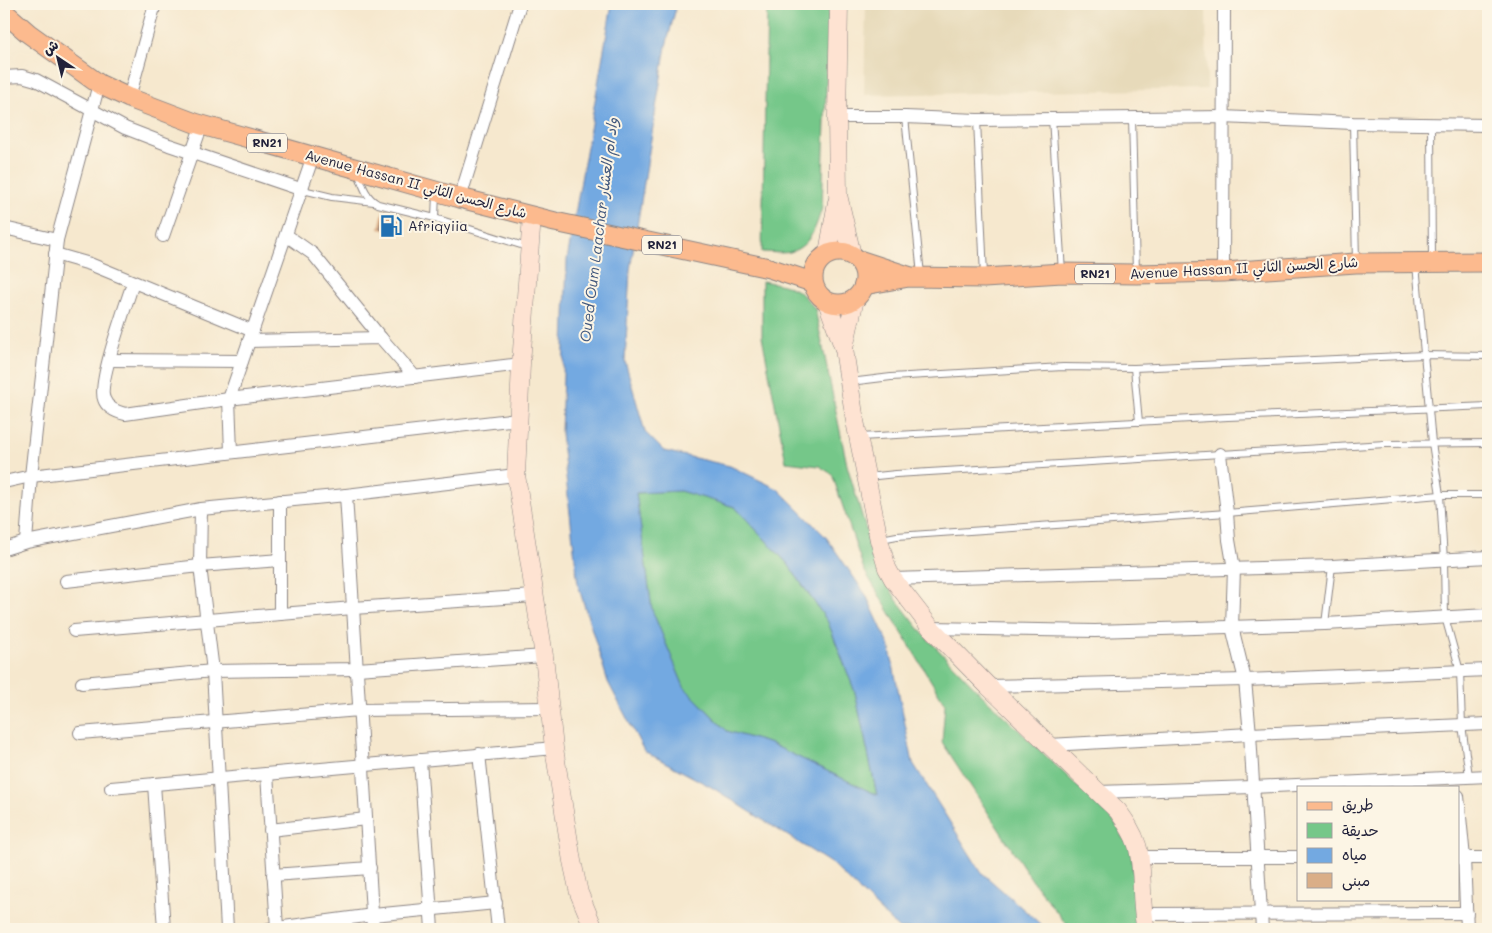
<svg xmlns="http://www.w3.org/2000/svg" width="1492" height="933" viewBox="0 0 1492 933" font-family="Mali,'Playpen Sans Arabic',sans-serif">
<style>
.built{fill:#e7daba}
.green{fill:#75c789;stroke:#4c7462}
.water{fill:#73a9e1;stroke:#4a668e;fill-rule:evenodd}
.building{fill:#daae87}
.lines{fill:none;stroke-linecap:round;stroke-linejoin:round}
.lane-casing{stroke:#8c8584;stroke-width:8}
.street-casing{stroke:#8c8584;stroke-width:14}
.secondary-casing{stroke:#8c8584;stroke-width:19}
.primary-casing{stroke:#8c8584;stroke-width:21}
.lane{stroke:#fff;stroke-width:6}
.street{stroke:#fff;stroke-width:12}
.secondary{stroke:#fee3d2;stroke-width:18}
.primary{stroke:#fcba8e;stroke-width:19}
.labels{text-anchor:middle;stroke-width:4;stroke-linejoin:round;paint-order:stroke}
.shield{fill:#fcf5e5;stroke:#63616e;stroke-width:1}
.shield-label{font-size:12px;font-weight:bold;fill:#22223b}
.street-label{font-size:14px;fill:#22223b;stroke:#fcf5e5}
.poi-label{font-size:14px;fill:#22223b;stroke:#fcf5e5;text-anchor:start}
.water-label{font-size:15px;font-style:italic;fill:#42587d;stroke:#fcf5e5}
</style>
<rect width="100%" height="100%" fill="#fcf5e5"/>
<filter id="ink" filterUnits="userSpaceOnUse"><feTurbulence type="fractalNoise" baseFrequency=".02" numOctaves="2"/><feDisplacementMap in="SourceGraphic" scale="10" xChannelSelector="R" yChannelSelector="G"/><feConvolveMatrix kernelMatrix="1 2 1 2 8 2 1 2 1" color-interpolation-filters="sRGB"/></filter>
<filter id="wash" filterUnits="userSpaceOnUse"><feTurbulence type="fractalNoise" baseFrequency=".0096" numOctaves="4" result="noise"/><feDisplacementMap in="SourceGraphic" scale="20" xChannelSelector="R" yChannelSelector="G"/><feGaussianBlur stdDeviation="1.12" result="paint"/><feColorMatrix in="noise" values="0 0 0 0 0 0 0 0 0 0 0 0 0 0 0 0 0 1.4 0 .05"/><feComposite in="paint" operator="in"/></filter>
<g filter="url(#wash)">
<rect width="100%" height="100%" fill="#f6e8ce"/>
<polygon class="built" points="866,4 1206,4 1207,89 864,95"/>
<g class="green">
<path d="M767,4H829L822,208C816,226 811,246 790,252C782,254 770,252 762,252Z"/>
<path d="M762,281C790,286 798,286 815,309L847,465L876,563L896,599L924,635L983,696L1113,820L1131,850L1139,929H1077L1066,924L1034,883L942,742L945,704L864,570L832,474L819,466L786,462L762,336Z"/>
<polygon points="680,491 735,507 788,564 828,622 855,692 877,795 771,744 727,731 684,687 652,610 636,493"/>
</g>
<path class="water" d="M612,4H677L666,46L630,270L625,361L645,432L664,451L730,466L778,489L826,537L866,595L889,645L913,763L981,872L1046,929H899L832,864L713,788L644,751L608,682L578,585L561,433L567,260ZM680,491L735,507L788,564L828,622L855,692L877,795L771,744L727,731L684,687L652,610L636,493Z"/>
<g id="blocks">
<polygon class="building" points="383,211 401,216 397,233 379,229"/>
</g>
</g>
<g filter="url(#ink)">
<use href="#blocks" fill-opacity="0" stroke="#8c8584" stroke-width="1"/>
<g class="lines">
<defs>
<g id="lane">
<polyline points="905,117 921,275"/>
<polyline points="1052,118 1062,272"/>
<polyline points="1132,118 1136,272"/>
<polyline points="977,120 984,276"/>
<polyline points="1353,123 1356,262"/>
<polyline points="1431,124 1432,260"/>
<path d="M358,172C362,184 366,198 378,204L435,218L436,193"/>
<polyline points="303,190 332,197 374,202"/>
<polyline points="435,218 527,247"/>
<polyline points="1416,264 1432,443 1440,495 1444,560 1445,617 1460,671 1462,725 1469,776"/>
<polyline points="1134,368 1139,422"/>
<polyline points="850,382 891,377 1063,367 1134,368 1424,355 1488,356"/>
<polyline points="860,437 1228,417 1488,406"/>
<polyline points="867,477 896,474 1385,444 1488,443"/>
<polyline points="881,539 897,536 1227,513 1440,495 1488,495"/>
<polyline points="1325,624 1332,566"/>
</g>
<g id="street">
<polyline points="4,77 22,76 36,80 125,128 169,145 303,190"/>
<polyline points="129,98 155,4"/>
<polyline points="837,117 905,117 977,120 1223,117 1353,123 1488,125"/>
<polyline points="460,198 520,4"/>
<polyline points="4,228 57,240"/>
<polyline points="286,235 313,254 381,338"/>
<polyline points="163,236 202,124"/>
<polyline points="55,254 90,264 253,331"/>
<polyline points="1223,272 1224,4"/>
<path d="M133,283C127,302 97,384 104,399C107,408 117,412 125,414L229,399L521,364"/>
<polyline points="249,341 381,338 415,377"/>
<polyline points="109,360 242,361"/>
<polyline points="231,452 229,399 313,156"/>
<polyline points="1220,454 1227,513 1229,540 1234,569 1232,627 1245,680 1250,734 1262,929"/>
<polyline points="4,482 31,476 518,419"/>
<polyline points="346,495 373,929"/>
<polyline points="280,501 280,614"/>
<polyline points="201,509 200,566 213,671 227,929"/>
<polyline points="26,542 31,476 57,240 99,84"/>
<polyline points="4,549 26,542 201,509 346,495 516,475"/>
<polyline points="893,579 1332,566 1488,557"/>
<polyline points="66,581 200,566 280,560"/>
<polyline points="931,628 1095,631 1325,624 1488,615"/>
<polyline points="74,631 353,608 534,596"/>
<polyline points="82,683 213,671 357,669 544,656"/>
<polyline points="988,686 1245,680 1488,670"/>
<polyline points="80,733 359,710 550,708"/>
<polyline points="1049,745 1250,734 1488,724"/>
<polyline points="479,754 498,929"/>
<polyline points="420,760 432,929"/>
<polyline points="267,774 277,928"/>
<polyline points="154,784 164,929"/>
<polyline points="111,788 554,748"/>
<polyline points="1098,792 1253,787 1488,776"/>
<polyline points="1458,796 1464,858 1467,929"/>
<polyline points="270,830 366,819"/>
<polyline points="1140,857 1298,857"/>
<polyline points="1458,858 1488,858"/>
<polyline points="273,875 370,868"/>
<polyline points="1143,914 1467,913"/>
<polyline points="269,929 373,915 496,903"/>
</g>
<g id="secondary">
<polyline points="839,4 837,117 838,195 852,255"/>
<polyline points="532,216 521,364 516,475 544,656 554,748 572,861 579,893 594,929"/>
<polyline points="828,253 837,202"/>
<path d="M827,302L844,349L855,421L879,540L887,568L893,579L931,628L988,686L1118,811C1126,822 1133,832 1137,845C1145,872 1139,902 1146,929"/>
<polyline points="844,348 855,299"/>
</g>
<g id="primary">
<polyline points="4,12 28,33 99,84 129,98 195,123 460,198 555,222 769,268 812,282"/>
<circle cx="839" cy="278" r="26"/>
<polyline points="859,260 908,276"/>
<polyline points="864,285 909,277 984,278 1062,273 1136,274 1223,272 1356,263 1488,262"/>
</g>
</defs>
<use href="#lane" class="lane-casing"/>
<use href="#street" class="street-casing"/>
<use href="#secondary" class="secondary-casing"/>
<use href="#primary" class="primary-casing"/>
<use href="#lane" class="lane"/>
<use href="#street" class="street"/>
<use href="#secondary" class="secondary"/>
<use href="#primary" class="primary"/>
</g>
</g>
<defs>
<symbol id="fuel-bare" viewBox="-9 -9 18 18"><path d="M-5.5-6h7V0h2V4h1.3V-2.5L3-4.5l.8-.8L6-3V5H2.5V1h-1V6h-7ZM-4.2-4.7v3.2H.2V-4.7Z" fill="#1f6fb2" stroke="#fcf5e5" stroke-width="2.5" paint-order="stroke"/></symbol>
</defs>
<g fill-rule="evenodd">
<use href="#fuel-bare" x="375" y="210" width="32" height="32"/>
</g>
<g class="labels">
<g class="shield">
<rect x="247" y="133.5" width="40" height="19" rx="4"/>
<rect x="642" y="235.5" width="40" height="19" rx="4"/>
<rect x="1075" y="264.5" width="40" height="19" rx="4"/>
</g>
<g class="shield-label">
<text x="267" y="147">RN21</text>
<text x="662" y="249">RN21</text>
<text x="1095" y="278">RN21</text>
</g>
<g class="street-label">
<text transform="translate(416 184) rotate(15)" y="5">Avenue Hassan II شارع الحسن الثاني</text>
<text transform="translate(1244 268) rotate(-3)" y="5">Avenue Hassan II شارع الحسن الثاني</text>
</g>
<g class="poi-label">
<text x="408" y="231">Afriqyiia</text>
</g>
<g class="water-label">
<text transform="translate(599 230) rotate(-83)" y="5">Oued Oum Laachar واد ام العشار</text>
</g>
</g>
<rect width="1492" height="933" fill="none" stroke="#fcf5e5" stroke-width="20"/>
<rect x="1297" y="786" width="162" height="115" fill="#fcf5e5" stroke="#a5a1a1"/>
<rect x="1307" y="802" width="25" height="8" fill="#fcba8e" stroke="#a5a1a1"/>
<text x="1342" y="810" font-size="15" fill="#22223b">طريق</text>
<rect x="1307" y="823" width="25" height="15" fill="#75c789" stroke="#a5a1a1"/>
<text x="1342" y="836" font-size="15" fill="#22223b">حديقة</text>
<rect x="1307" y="848" width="25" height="15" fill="#73a9e1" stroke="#a5a1a1"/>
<text x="1342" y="860" font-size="15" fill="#22223b">مياه</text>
<rect x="1307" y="873" width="25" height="15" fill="#daae87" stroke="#a5a1a1"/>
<text x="1342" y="886" font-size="15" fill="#22223b">مبنى</text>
<g transform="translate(58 58) rotate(325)" stroke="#fcf5e5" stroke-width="4" paint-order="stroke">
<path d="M0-4L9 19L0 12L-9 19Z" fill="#22223b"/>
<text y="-8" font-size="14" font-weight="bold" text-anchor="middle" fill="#22223b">ش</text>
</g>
</svg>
